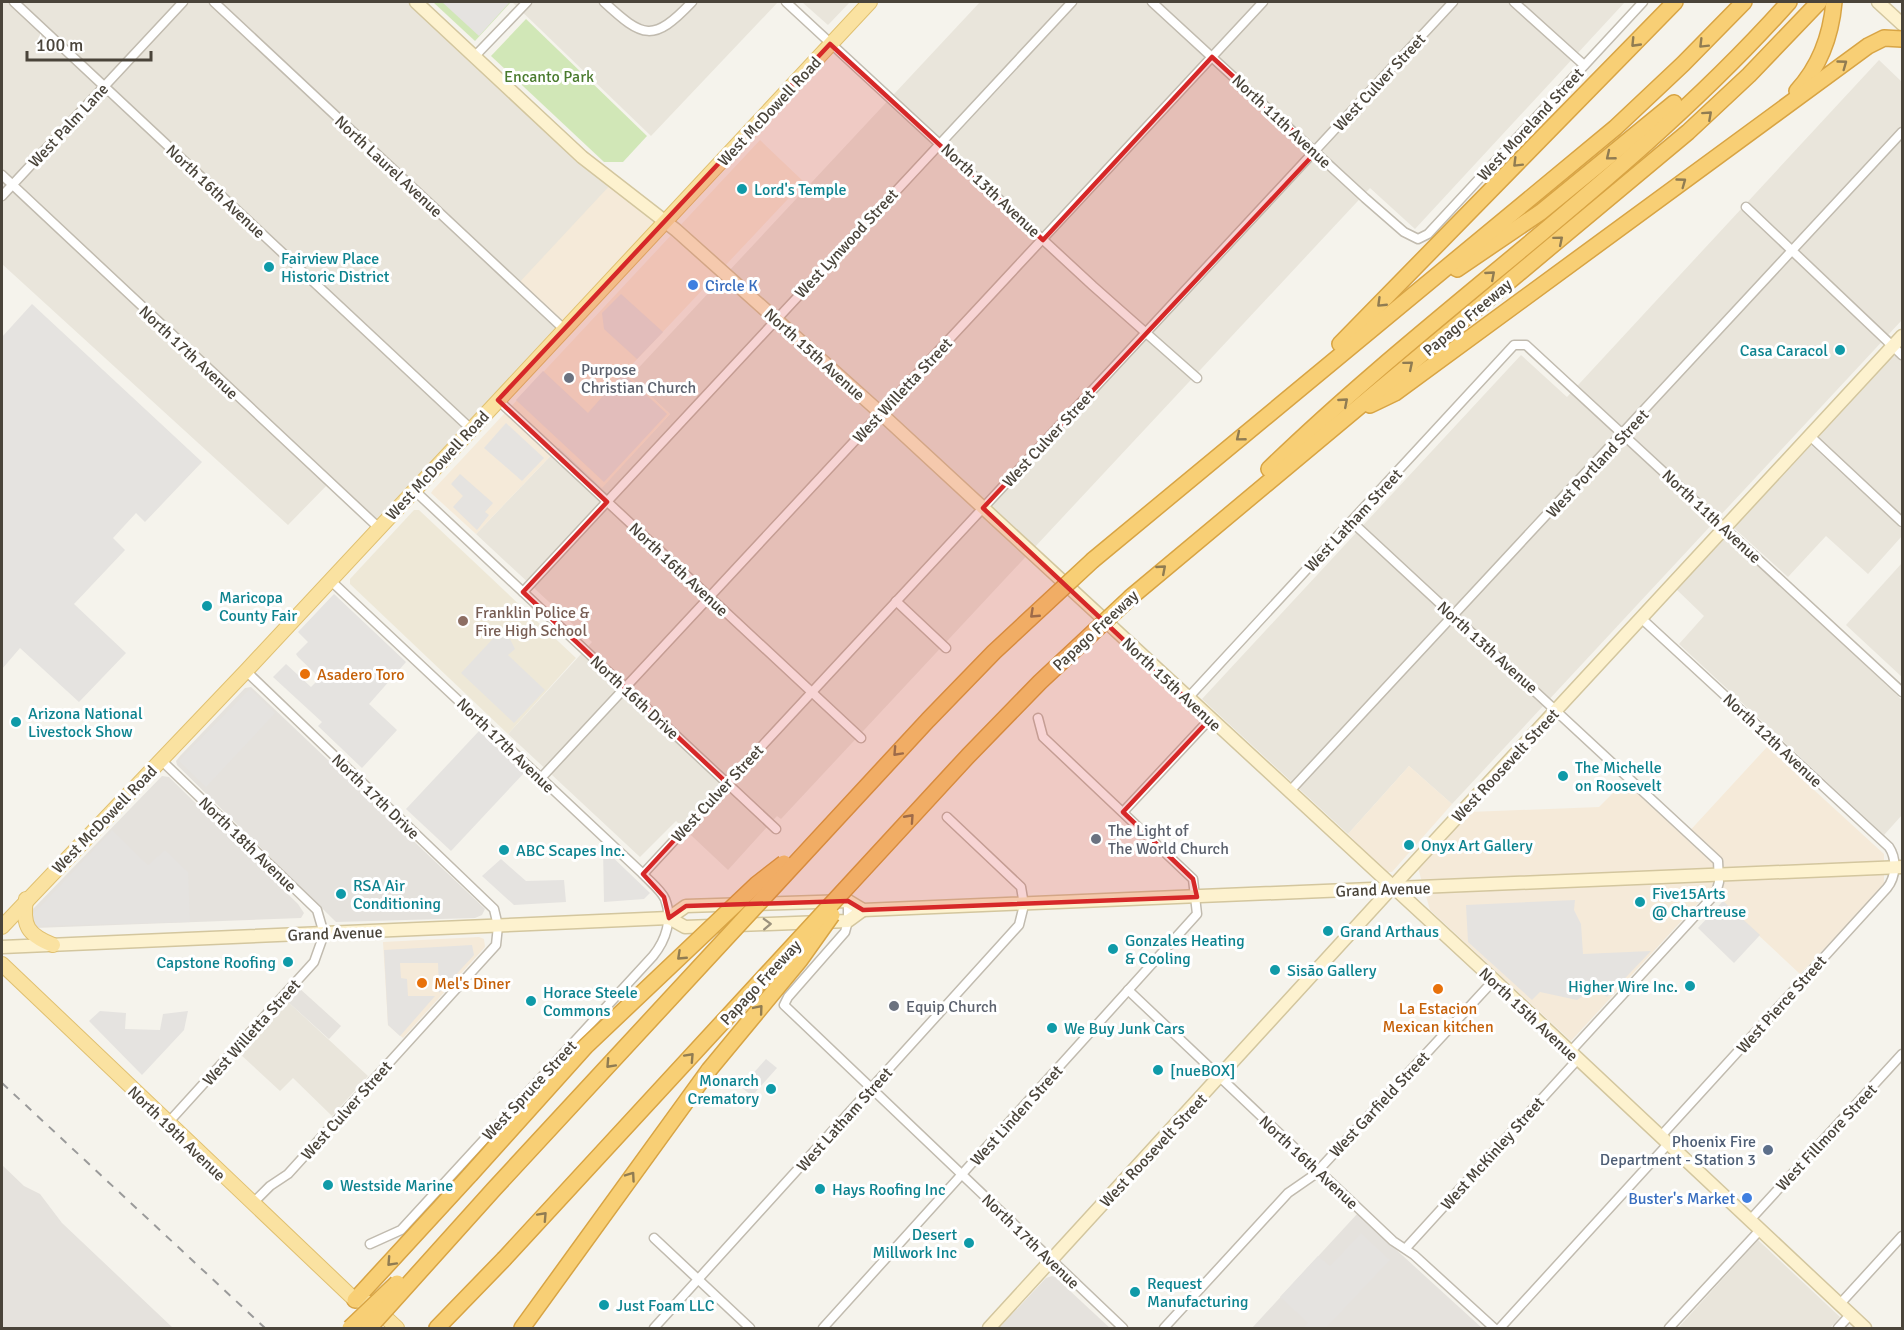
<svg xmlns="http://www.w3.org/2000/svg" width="1904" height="1330" viewBox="0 0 1904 1330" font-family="Signika,sans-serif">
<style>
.residential{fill:#e9e5db}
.commercial{fill:#f5ead9}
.industrial{fill:#e5e2dd}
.education{fill:#eee8d7}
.green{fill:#d1e7b7}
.parking{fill:#e5e3e0}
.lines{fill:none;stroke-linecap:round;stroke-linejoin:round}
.street-casing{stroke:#c1bbaf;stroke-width:11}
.secondary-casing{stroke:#d3c69e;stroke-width:15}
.primary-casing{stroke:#e0c070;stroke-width:16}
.highway-casing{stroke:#d8a444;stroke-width:18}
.street{stroke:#fff;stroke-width:8}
.secondary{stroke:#fdf2cf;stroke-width:12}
.primary{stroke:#fae2a1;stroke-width:14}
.highway{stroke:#f8cf75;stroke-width:15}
.rail{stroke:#9a9a9a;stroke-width:2;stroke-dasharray:8 8;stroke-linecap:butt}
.highway-bridge-casing{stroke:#d8a444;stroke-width:18;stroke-linecap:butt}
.highway-bridge{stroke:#f8cf75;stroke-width:15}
.oneway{stroke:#907c52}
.oneway2{stroke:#9b927d}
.marked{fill:#d62828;fill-opacity:0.2;stroke:#d62828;stroke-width:4.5;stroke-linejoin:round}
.culture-dot{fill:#0f9aa8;stroke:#fff;stroke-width:2}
.shop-dot{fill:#3f7fe0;stroke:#fff;stroke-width:2}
.worship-dot{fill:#6b7280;stroke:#fff;stroke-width:2}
.education-dot{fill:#8d6e63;stroke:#fff;stroke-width:2}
.food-dot{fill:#e8710a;stroke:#fff;stroke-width:2}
.service-dot{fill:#5c6f8a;stroke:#fff;stroke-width:2}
.labels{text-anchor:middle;stroke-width:6;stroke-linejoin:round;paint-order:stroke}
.park-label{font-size:16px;fill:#4a7b2e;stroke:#fff}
.street-label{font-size:16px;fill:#4a443a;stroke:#fff}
.culture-label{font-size:16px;fill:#0d838f;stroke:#fff;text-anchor:start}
.shop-label{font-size:16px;fill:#366cbe;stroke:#fff;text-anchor:start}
.worship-label{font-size:16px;fill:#5b616d;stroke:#fff;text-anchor:start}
.education-label{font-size:16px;fill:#785e54;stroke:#fff;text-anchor:start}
.food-label{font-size:16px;fill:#c56008;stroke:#fff;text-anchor:start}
.service-label{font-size:16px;fill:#4e5e75;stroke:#fff;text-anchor:end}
</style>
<rect width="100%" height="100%" fill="#f5f3ec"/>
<g class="residential">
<polygon points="2,2 410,2 613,182 565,330 379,528 329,483 288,525 2,264"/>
<polygon points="512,2 778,2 651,136"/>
<polygon points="802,2 850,2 828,25"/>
<polygon points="980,2 1625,2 1415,229 1370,188 781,819 777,816 728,870 676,821 640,857 508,734 592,642 476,534 559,447 602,487 670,414 630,377"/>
<polygon points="1879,60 1902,82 1902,320 1452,804 1409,766 1348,834 1202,699 1521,355 1567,397"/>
<polygon points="1892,356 1897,356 1902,361 1902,515 1819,438 1820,433"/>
<polygon points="1811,445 1902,529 1902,536 1868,574 1826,536 1788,577 1734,528"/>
<polygon points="1728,535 1902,700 1902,815 1884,835 1679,644 1704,616 1676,589"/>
<polygon points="1902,563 1902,677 1846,625"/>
<polygon points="287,1001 368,1076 332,1116 293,1078 280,1091 240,1054"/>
<polygon points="1758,1240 1840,1317 1830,1328 1678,1328"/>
</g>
<g class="commercial">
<polygon points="760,140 804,182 625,372 670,414 602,488 559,447 476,534 431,493 433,490"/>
<polygon points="613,182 666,222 565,330 517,285"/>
<polygon points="1767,747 1884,854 1884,886 1800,974 1710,890 1571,1041 1430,910 1418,868 1469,812 1599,807 1624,782 1685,836"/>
<polygon points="1409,766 1452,804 1392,872 1385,872 1348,834"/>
<polygon points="479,937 484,939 485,947 403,1038 388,1025 383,942"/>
</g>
<g class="industrial">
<polygon points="251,687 482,906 485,909 482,915 475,918 336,922 177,765 176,761 180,756 245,688"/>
<polygon points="162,776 169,777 298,904 304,913 301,918 35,928 30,915 32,910"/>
<polygon points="299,988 341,1026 329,1039 287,1001"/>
<polygon points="2,1165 24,1186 40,1194 62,1223 173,1328 2,1328"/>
<polygon points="1358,1213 1391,1245 1482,1328 1252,1328"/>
<polygon points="1052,1276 1055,1277 1110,1328 999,1328 1046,1278"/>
</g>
<polygon class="education" points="414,510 419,510 576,658 508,734 350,584 350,579"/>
<g class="green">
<polygon points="433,2 508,2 510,3 475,41"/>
<polygon points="526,19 647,136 623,162 604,162 491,56"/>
</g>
<g class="parking">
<polygon points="442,2 507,2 509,3 479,36"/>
<polygon points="621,294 663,332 637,359 604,329 602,313"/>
<polygon points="32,304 202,462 145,522 136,513 113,538 125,550 74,604 126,653 79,702 20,648 2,669 2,337"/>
<polygon points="543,371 588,413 623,373 667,414 604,482 516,400"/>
<polygon points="506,423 544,458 522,481 484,448"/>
<polygon points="460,474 493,503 485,512 489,515 477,530 453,507 463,496 451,484"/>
<polygon points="334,594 406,662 369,704 397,730 362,768 318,726 322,722 273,677 286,664 311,687 320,678 298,657 296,654 308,642 298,632"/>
<polygon points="500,631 510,639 515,649 508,655 545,690 514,723 461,673"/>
<polygon points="250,689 275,713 206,787 179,761"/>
<polygon points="479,731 524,773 451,851 406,809"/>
<polygon points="112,830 148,865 165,850 188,872 190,922 37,926 31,918 32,915"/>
<polygon points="603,848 650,893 644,899 604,902"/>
<polygon points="501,859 526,881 564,880 566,902 514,905 482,876"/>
<polygon points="1575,900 1574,910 1581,924 1583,954 1651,951 1607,997 1595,989 1577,1000 1540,992 1532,1000 1468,942 1466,905"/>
<polygon points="1723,901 1760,935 1734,963 1698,928"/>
<polygon points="472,945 474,955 439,993 438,963 400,963 401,978 407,979 408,996 435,996 400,1036 388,1025 384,950"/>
<polygon points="100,1011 126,1013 125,1029 160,1030 163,1014 188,1011 184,1030 142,1075 89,1021"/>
<polygon points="766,1059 777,1068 752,1096 741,1087"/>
<polygon points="1361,1233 1390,1260 1326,1328 1303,1328 1308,1323 1280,1297 1318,1256 1330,1266"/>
</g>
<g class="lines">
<defs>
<g id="street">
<polyline points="14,2 471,429"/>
<polyline points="214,2 565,330"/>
<path d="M604,2C643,38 653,43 692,2"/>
<polyline points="786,2 1093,286 1197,378"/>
<polyline points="1152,2 1365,198 1404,232 1418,239 1428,234 1643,2"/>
<polyline points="1514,2 1584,65"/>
<polyline points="475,56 527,2"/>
<polyline points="2,175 379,528"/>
<polyline points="2,196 183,2"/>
<polyline points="1746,207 1902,355"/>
<polyline points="498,400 861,738"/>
<polyline points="1811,437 1902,522"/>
<polyline points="414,490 776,829"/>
<polyline points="1352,522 1718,861 1719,882 1716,893 1570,1052"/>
<path d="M330,580L643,874C649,881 661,890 665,899C673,919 666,940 653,956L401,1230L370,1244"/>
<polyline points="523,592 1072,2"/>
<polyline points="896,601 946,648"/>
<path d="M1642,619L1889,847C1897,859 1896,877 1887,888L1660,1137"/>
<polyline points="246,671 494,909 498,926 496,945 288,1174 270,1186 252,1204"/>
<polyline points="1187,699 1514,345 1526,345 1902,692"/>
<polyline points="161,760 317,910 324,934 314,962 167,1124"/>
<polyline points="541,778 1263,2"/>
<polyline points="1289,792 1902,132"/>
<polyline points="1123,812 1209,720"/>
<polyline points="643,874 1453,2"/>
<polyline points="848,901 848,921 845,932 788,997 784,1005 1123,1328"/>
<polyline points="1128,990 1393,1241 1414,1255 1494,1328"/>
<polyline points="1750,1220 1902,1054"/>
<polyline points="654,1238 750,1328"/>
<polyline points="1406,1248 1578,1059"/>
<polyline points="1839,1305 1902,1236"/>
<polyline points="654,1328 1019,925 1024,905 1021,887 947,817"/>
<polyline points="823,1328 1197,914 1193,879 1043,737 1038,718"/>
<polyline points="1164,1328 1288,1193 1314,1175 1494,980"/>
<polyline points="1500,1328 1668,1144"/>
<polyline points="1669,1328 1760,1230"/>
<polyline points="1838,1328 1850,1315"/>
</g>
<g id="secondary">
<polyline points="416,2 582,157 676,230 875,408 1494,980 1865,1328"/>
<polyline points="1878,2 1902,24"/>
<polyline points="669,918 686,906 848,901 863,910 1902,867"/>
<polyline points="2,947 669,918 685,927 848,921 863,910"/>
<polyline points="989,1328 1408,870 1902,336"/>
</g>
<g id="primary">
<path d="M26,899C22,926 28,935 53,945"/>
<polyline points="2,927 246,671 870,2"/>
<polyline points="2,964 355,1300 370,1303 397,1328"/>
</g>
<g id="highway">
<path d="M1797,91C1820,66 1831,35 1834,2"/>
<polyline points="1457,269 1541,212 1674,103"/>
<polyline points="1340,344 1675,2"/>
<polyline points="1370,405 1395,393 1868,46 1884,38 1902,39"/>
<path d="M1269,469C1436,307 1634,176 1789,2"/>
<polyline points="1093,560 1615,128 1683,64 1744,2"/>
<polyline points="1131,597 1688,132 1749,75 1819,2"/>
<polyline points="355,1300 470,1175"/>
<polyline points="437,1328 504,1259"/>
<polyline points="522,1328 709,1070"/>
</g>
</defs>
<use href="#street" class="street-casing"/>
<use href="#secondary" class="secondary-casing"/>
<use href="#primary" class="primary-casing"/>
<use href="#highway" class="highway-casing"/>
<use href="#street" class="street"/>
<use href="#secondary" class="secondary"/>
<use href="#primary" class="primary"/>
<use href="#highway" class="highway"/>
<polyline class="rail" points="2,1083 265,1328"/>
<defs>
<g id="highway-bridge">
<polyline points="709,1070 800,960 832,915"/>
<polyline points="470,1175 586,1046 757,884 784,863"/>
<polyline points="504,1259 968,756 1040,682 1131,597"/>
<polyline points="350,1328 397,1283"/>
<polyline points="369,1328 494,1189 928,720 994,652 1093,560"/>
</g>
</defs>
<use href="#highway-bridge" class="highway-bridge-casing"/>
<use href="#highway-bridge" class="highway-bridge"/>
</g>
<defs><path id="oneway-chevron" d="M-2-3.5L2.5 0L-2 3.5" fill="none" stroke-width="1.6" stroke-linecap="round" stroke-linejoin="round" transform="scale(1.5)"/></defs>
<g class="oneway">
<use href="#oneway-chevron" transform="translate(1635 43) rotate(134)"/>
<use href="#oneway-chevron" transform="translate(1703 44) rotate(135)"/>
<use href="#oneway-chevron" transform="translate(1843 64) rotate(-36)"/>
<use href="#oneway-chevron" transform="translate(1708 115) rotate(-42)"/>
<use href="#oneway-chevron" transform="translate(1610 156) rotate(141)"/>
<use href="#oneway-chevron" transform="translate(1517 163) rotate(135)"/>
<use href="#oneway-chevron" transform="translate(1682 182) rotate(-36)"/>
<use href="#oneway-chevron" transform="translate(1559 240) rotate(-40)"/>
<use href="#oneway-chevron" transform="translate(1491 275) rotate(-41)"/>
<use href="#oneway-chevron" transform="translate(1381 303) rotate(136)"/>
<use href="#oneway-chevron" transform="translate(1409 365) rotate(-40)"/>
<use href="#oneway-chevron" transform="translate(1344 402) rotate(-41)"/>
<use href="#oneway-chevron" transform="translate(1240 437) rotate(141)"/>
<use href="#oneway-chevron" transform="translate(1162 569) rotate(-41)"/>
<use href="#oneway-chevron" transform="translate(1034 614) rotate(137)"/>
<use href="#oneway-chevron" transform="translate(897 752) rotate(133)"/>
<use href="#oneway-chevron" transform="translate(910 818) rotate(-48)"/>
<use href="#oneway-chevron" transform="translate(681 956) rotate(137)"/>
<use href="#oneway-chevron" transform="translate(759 1009) rotate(-50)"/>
<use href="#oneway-chevron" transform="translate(690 1057) rotate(-47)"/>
<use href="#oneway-chevron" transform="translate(610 1064) rotate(133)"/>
<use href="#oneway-chevron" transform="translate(631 1176) rotate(-55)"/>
<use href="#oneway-chevron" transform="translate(543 1216) rotate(-47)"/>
<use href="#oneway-chevron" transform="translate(391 1262) rotate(133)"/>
</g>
<use class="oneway2" href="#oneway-chevron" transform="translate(767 924) rotate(-2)"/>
<path class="marked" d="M830,44L1043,240L1212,57L1316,152L983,508L1209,720L1123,812L1193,879L1197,897L863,910L848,901L686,906L669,918L664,897L643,874L727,783L523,592L607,502L498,400Z"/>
<g class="culture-dot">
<circle cx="742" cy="189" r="6"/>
<circle cx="269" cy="267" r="6"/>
<circle cx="1840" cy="350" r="6"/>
<circle cx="207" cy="606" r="6"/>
<circle cx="16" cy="722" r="6"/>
<circle cx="1563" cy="776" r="6"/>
<circle cx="1409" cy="845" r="6"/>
<circle cx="504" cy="850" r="6"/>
<circle cx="341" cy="894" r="6"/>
<circle cx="1640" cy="902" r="6"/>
<circle cx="1328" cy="931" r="6"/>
<circle cx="1113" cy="949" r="6"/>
<circle cx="288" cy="962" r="6"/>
<circle cx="1275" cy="970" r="6"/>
<circle cx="1690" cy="986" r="6"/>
<circle cx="531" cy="1001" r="6"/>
<circle cx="1052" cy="1028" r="6"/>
<circle cx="1158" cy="1070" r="6"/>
<circle cx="771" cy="1089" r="6"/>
<circle cx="328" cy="1185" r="6"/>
<circle cx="820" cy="1189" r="6"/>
<circle cx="969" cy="1243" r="6"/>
<circle cx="1135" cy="1292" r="6"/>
<circle cx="604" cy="1305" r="6"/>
</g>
<g class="shop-dot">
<circle cx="693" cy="285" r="6"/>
<circle cx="1747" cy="1198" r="6"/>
</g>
<g class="worship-dot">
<circle cx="569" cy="378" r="6"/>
<circle cx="1096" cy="839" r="6"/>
<circle cx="894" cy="1006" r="6"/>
</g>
<circle class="education-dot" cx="463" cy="621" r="6"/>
<g class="food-dot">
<circle cx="305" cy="674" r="6"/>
<circle cx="422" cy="983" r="6"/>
<circle cx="1438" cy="989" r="6"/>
</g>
<circle class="service-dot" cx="1768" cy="1150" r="6"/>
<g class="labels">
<g class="park-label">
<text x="549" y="82">Encanto Park</text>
</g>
<g class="street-label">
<text transform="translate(1379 82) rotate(-47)" y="6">West Culver Street</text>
<text transform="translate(769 111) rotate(-47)" y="6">West McDowell Road</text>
<text transform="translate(1282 121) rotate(43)" y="6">North 11th Avenue</text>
<text transform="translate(1530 124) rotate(-47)" y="6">West Moreland Street</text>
<text transform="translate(68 125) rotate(-47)" y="6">West Palm Lane</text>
<text transform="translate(389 166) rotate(43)" y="6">North Laurel Avenue</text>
<text transform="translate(991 190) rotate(43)" y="6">North 13th Avenue</text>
<text transform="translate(216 191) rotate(43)" y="6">North 16th Avenue</text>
<text transform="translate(846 243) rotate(-47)" y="6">West Lynwood Street</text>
<text transform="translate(1467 317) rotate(-40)" y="6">Papago Freeway</text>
<text transform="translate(189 352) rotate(43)" y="6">North 17th Avenue</text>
<text transform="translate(815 354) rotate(42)" y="6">North 15th Avenue</text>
<text transform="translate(902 390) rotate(-47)" y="6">West Willetta Street</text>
<text transform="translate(1048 438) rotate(-47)" y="6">West Culver Street</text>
<text transform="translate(1597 463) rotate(-47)" y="6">West Portland Street</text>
<text transform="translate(437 465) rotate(-47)" y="6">West McDowell Road</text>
<text transform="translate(1712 516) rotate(43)" y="6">North 11th Avenue</text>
<text transform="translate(1353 520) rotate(-47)" y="6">West Latham Street</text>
<text transform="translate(679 569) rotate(43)" y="6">North 16th Avenue</text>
<text transform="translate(1095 630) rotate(-43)" y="6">Papago Freeway</text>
<text transform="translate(1488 647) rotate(42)" y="6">North 13th Avenue</text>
<text transform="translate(1172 684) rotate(43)" y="6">North 15th Avenue</text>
<text transform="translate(635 697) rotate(43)" y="6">North 16th Drive</text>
<text transform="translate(1773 740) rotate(43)" y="6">North 12th Avenue</text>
<text transform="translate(506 745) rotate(44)" y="6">North 17th Avenue</text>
<text transform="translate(1505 765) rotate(-47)" y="6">West Roosevelt Street</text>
<text transform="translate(717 793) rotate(-47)" y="6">West Culver Street</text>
<text transform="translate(376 796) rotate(44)" y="6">North 17th Drive</text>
<text transform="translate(104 819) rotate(-46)" y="6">West McDowell Road</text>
<text transform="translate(248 844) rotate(44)" y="6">North 18th Avenue</text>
<text transform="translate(1383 889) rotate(-2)" y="6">Grand Avenue</text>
<text transform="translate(335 933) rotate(-2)" y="6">Grand Avenue</text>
<text transform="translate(760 982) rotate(-47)" y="6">Papago Freeway</text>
<text transform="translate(1781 1004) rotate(-48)" y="6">West Pierce Street</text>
<text transform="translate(1529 1014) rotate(43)" y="6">North 15th Avenue</text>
<text transform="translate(251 1032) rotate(-48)" y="6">West Willetta Street</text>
<text transform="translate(529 1090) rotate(-47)" y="6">West Spruce Street</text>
<text transform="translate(1379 1104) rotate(-47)" y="6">West Garfield Street</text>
<text transform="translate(346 1110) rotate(-48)" y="6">West Culver Street</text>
<text transform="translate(1016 1115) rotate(-48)" y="6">West Linden Street</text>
<text transform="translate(844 1119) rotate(-48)" y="6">West Latham Street</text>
<text transform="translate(177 1133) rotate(44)" y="6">North 19th Avenue</text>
<text transform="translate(1826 1137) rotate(-47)" y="6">West Fillmore Street</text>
<text transform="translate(1153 1150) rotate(-47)" y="6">West Roosevelt Street</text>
<text transform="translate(1492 1153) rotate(-48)" y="6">West McKinley Street</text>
<text transform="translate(1309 1162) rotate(43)" y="6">North 16th Avenue</text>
<text transform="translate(1031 1241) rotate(44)" y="6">North 17th Avenue</text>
</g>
<g class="culture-label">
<text x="754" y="195">Lord's Temple</text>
<text x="281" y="264">Fairview Place<tspan x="281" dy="18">Historic District</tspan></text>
<text x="1828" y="356" text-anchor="end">Casa Caracol</text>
<text x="219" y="603">Maricopa<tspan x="219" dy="18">County Fair</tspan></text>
<text x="28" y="719">Arizona National<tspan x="28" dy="18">Livestock Show</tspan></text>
<text x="1575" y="773">The Michelle<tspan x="1575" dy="18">on Roosevelt</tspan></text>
<text x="1421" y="851">Onyx Art Gallery</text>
<text x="516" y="856">ABC Scapes Inc.</text>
<text x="353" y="891">RSA Air<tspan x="353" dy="18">Conditioning</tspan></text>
<text x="1652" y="899">Five15Arts<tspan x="1652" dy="18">@ Chartreuse</tspan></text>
<text x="1340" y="937">Grand Arthaus</text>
<text x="1125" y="946">Gonzales Heating<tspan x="1125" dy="18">&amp; Cooling</tspan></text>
<text x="276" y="968" text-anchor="end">Capstone Roofing</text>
<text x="1287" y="976">Sisāo Gallery</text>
<text x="1678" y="992" text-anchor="end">Higher Wire Inc.</text>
<text x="543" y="998">Horace Steele<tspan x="543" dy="18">Commons</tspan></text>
<text x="1064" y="1034">We Buy Junk Cars</text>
<text x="1170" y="1076">[nueBOX]</text>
<text x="759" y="1086" text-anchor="end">Monarch<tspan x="759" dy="18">Crematory</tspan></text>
<text x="340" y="1191">Westside Marine</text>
<text x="832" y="1195">Hays Roofing Inc</text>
<text x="957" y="1240" text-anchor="end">Desert<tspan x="957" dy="18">Millwork Inc</tspan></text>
<text x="1147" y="1289">Request<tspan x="1147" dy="18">Manufacturing</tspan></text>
<text x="616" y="1311">Just Foam LLC</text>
</g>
<g class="shop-label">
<text x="705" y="291">Circle K</text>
<text x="1735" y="1204" text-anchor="end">Buster's Market</text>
</g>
<g class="worship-label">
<text x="581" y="375">Purpose<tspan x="581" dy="18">Christian Church</tspan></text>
<text x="1108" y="836">The Light of<tspan x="1108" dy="18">The World Church</tspan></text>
<text x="906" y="1012">Equip Church</text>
</g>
<g class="education-label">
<text x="475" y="618">Franklin Police &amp;<tspan x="475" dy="18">Fire High School</tspan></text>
</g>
<g class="food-label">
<text x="317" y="680">Asadero Toro</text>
<text x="434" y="989">Mel's Diner</text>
<text x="1438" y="1014" text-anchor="middle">La Estacion<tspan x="1438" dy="18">Mexican kitchen</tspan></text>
</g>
<g class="service-label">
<text x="1756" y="1147">Phoenix Fire<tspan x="1756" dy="18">Department - Station 3</tspan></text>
</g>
</g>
<rect width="1904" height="1330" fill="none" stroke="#4a443a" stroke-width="6"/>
<path d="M27 51v9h124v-9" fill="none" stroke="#4a443a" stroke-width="3"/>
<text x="36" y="51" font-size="18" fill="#4a443a" stroke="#ffffff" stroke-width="4.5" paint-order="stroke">100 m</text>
</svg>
